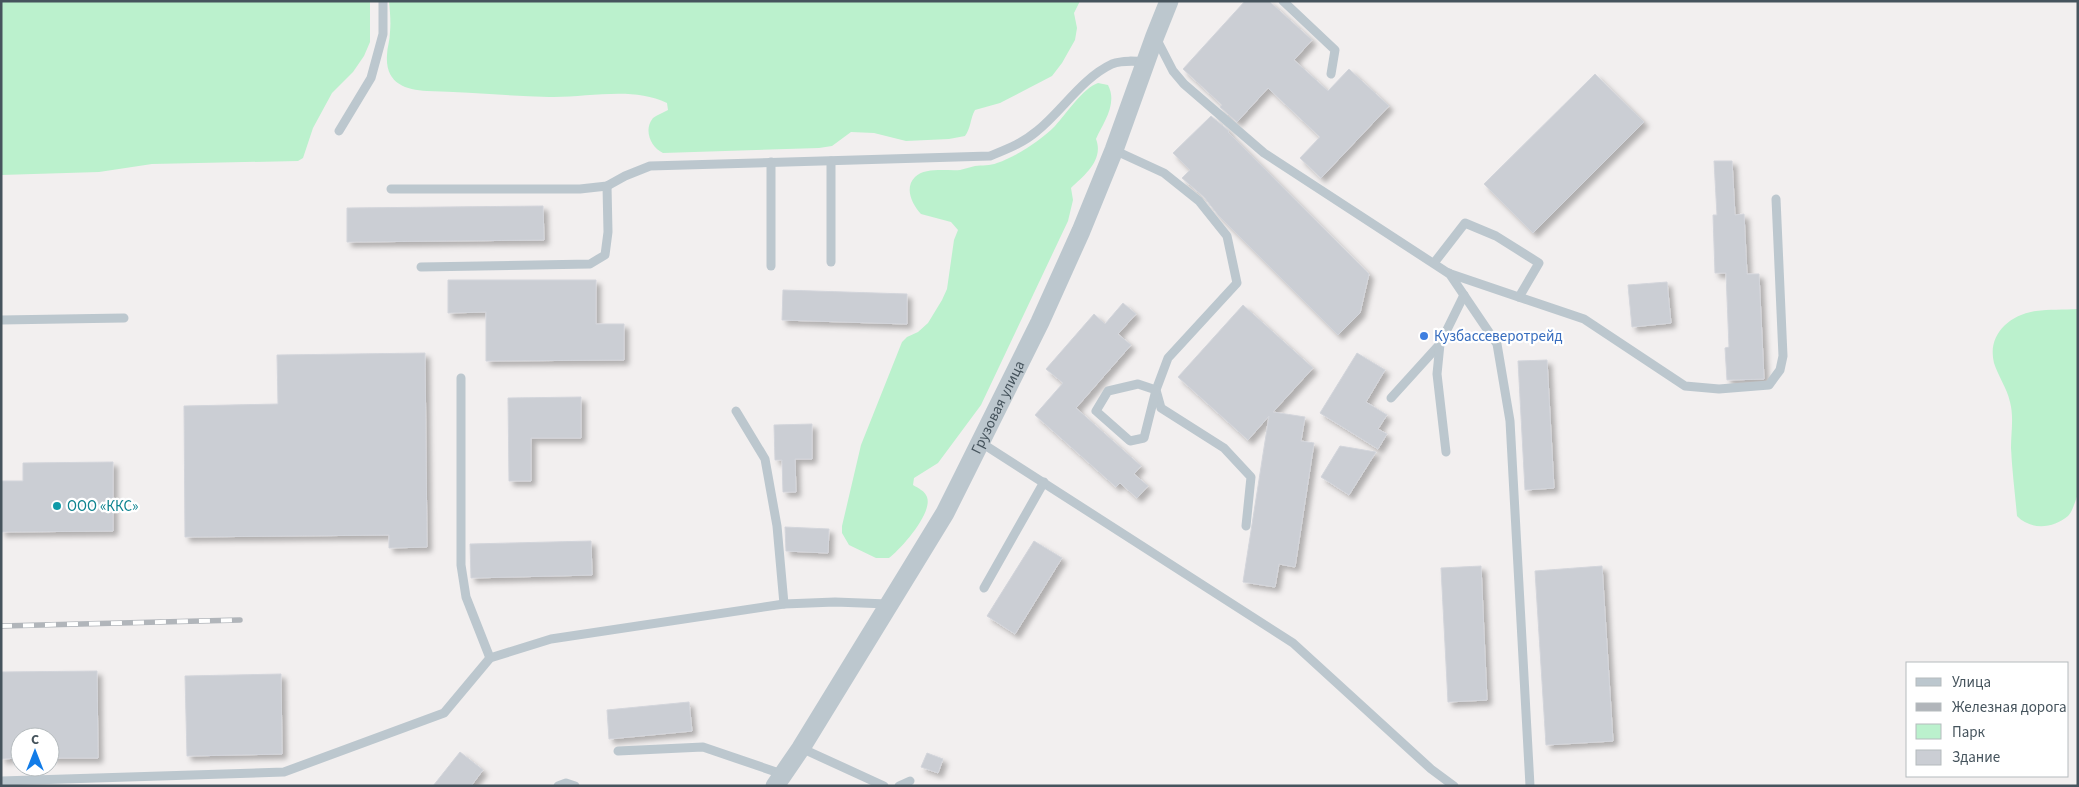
<svg xmlns="http://www.w3.org/2000/svg" width="2079" height="787" viewBox="0 0 2079 787" font-family="'Source Sans 3',sans-serif">
<style>
.green{fill:#bbf1cd}
.building{fill:#cbced4;stroke:#d3d5db;filter:url(#shadow)}
.lines{fill:none;stroke-linecap:round;stroke-linejoin:round}
.lane{stroke:#bcc7ce;stroke-width:9}
.street{stroke:#bcc7ce;stroke-width:19}
.rail-casing{stroke:#b1b5ba;stroke-width:5.5}
.rail{stroke:#fff;stroke-width:4;stroke-dasharray:11;stroke-linecap:butt}
.shop-dot{fill:#3f7fe0;stroke:#fff;stroke-width:2}
.culture-dot{fill:#0f9aa8;stroke:#fff;stroke-width:2}
.labels{text-anchor:middle;stroke-width:4.5;stroke-linejoin:round;paint-order:stroke}
.shop-label{font-size:15px;fill:#366cbe;stroke:#fff;text-anchor:start}
.street-label{font-size:15px;fill:#46545d;stroke:#fff}
.culture-label{font-size:15px;fill:#0d838f;stroke:#fff;text-anchor:start}
</style>
<defs>
<filter id="shadow"><feDropShadow dx="4.5" dy="4.5" stdDeviation="2.5" flood-color="#0004"/></filter>
</defs>
<rect width="100%" height="100%" fill="#f2efef"/>
<g class="green">
<polygon points="1,1 370,1 370,42 364,56 353,72 332,93 313,128 303,158 298,161 152,164 99,172 1,175"/>
<path d="M389,1H1080L1074,13L1077,28L1075,40L1062,63L1052,76L1000,103L975,110C970,119 971,128 965,136L949,139L906,141L874,133L851,132L832,146L819,148L663,153C651,148 643,130 653,118C657,115 664,112 668,110L667,103C632,86 587,98 549,97C509,96 468,92 427,91C405,90 385,83 387,55C387,48 390,40 390,32C391,22 390,12 389,1Z"/>
<path d="M1098,83L1108,85C1118,104 1103,123 1096,139C1104,160 1085,175 1071,188L1073,200L1068,221L981,405L938,463L914,478L913,485C918,488 925,491 927,497C933,513 901,549 889,558H876L849,545L842,533V526L861,445L902,342L907,337L918,332L928,323L942,300L947,289L954,240L958,230L951,222L921,214C912,204 904,188 915,177C925,167 947,171 960,170C965,169 970,167 975,166C982,165 990,166 997,163C1017,156 1040,141 1055,126C1066,114 1083,88 1098,83Z"/>
<path d="M2078,309V494C2075,501 2073,511 2068,516C2053,529 2030,530 2017,516C2015,493 2012,470 2011,448C2011,432 2014,417 2010,402C2007,388 1998,376 1994,363C1987,335 2009,315 2036,311C2049,309 2064,310 2078,309Z"/>
</g>
<g class="building">
<polygon points="1245,1 1269,1 1312,40 1294,60 1328,91 1349,69 1389,106 1321,178 1300,158 1320,137 1268,88 1237,122 1220,107 1222,105 1183,69"/>
<polygon points="1595,74 1644,122 1533,233 1484,184"/>
<polygon points="1211,116 1229,131 1228,132 1369,274 1360,313 1338,335 1218,215 1204,197 1182,178 1190,170 1173,153"/>
<polygon points="1714,161 1732,161 1735,215 1744,214 1747,274 1759,274 1764,379 1727,380 1725,348 1729,347 1726,273 1715,273 1713,215 1717,215"/>
<polygon points="543,206 544,240 347,242 347,208"/>
<polygon points="448,280 596,280 596,324 624,324 624,360 486,361 486,312 448,313"/>
<polygon points="1667,282 1671,323 1632,327 1628,285"/>
<polygon points="783,290 907,294 907,324 782,320"/>
<polygon points="1123,303 1136,314 1118,334 1131,345 1076,408 1141,466 1134,474 1148,486 1137,498 1120,483 1116,487 1035,415 1063,383 1046,369 1094,314 1105,324"/>
<polygon points="1243,305 1313,368 1273,412 1305,417 1301,441 1314,443 1295,567 1279,564 1275,587 1243,582 1269,416 1248,440 1178,377"/>
<polygon points="425,353 427,547 389,548 389,535 185,537 184,406 278,404 277,355"/>
<polygon points="1357,353 1385,370 1366,402 1387,415 1378,429 1387,434 1378,449 1320,413"/>
<polygon points="1547,360 1554,488 1525,490 1518,361"/>
<polygon points="581,397 581,438 531,438 531,481 509,481 508,398"/>
<polygon points="812,424 812,459 795,459 796,492 783,492 782,460 775,460 774,425"/>
<polygon points="1340,446 1376,452 1349,495 1321,477"/>
<polygon points="113,462 113,531 1,532 1,481 23,481 23,463"/>
<polygon points="785,527 829,529 828,553 786,551"/>
<polygon points="591,541 592,575 471,578 470,544"/>
<polygon points="1034,541 1062,558 1015,634 987,616"/>
<polygon points="1481,566 1487,700 1448,702 1441,568"/>
<polygon points="1602,566 1613,741 1546,745 1535,571"/>
<polygon points="97,671 98,758 50,758 50,737 20,737 20,758 1,759 1,672"/>
<polygon points="281,674 282,754 187,756 185,676"/>
<polygon points="689,702 692,731 609,739 607,710"/>
<polygon points="460,752 483,770 471,786 433,786"/>
<polygon points="927,753 943,759 938,773 921,767"/>
</g>
<g class="lines">
<g class="lane">
<polyline points="1283,1 1335,50 1331,74"/>
<polyline points="1156,38 1173,71 1184,84 1264,153 1448,273 1584,319 1685,386 1719,389 1769,385 1780,370 1783,356 1776,199"/>
<polyline points="339,131 371,78 383,34 383,1"/>
<polyline points="1114,150 1164,173 1199,201 1227,236 1237,283 1168,358 1156,390 1161,408 1224,448 1251,477 1246,526"/>
<polyline points="831,161 831,262"/>
<polyline points="771,162 771,266"/>
<path d="M391,189H580L607,186L625,176L650,166L990,156C1007,149 1023,143 1037,131C1062,111 1082,78 1112,64C1123,60 1135,61 1146,62"/>
<polyline points="1434,263 1465,223 1496,236 1539,263 1519,297"/>
<polyline points="421,267 590,264 605,255 608,232 607,186"/>
<polyline points="1449,273 1497,344 1510,421 1530,786"/>
<polyline points="1,320 124,318"/>
<polyline points="461,378 461,565 466,597 490,658"/>
<polygon points="1138,384 1156,390 1144,438 1130,441 1096,411 1108,391"/>
<polyline points="1391,398 1440,344"/>
<polyline points="736,411 765,459 777,526 784,604"/>
<polyline points="980,442 1293,643 1431,769 1454,786"/>
<polyline points="1446,452 1437,374 1440,344 1464,295"/>
<polyline points="984,588 1044,482"/>
<polyline points="801,748 884,786"/>
<polyline points="618,751 703,747 782,774"/>
<polyline points="1,781 284,772 444,713 490,658 551,639 784,604 835,602 888,604"/>
<polyline points="558,786 566,783 575,786"/>
<polyline points="899,786 910,781"/>
</g>
<path class="street" id="s1" d="M775,786L801,748L912,567L945,513L964,475L1040,322L1081,231L1114,150L1155,36L1169,1"/>
<defs>
<polyline id="rail" points="1,626 240,620"/>
</defs>
<use href="#rail" class="rail-casing"/>
<use href="#rail" class="rail"/>
</g>
<circle class="shop-dot" cx="1424" cy="336" r="5"/>
<circle class="culture-dot" cx="57" cy="506" r="5"/>
<g class="labels">
<g class="shop-label">
<text x="1434" y="341">Кузбассеверотрейд</text>
</g>
<g class="street-label">
<text dy="5" stroke="none"><textPath href="#s1" startOffset="440">Грузовая улица</textPath></text>
</g>
<g class="culture-label">
<text x="67" y="511">ООО «ККС»</text>
</g>
</g>
<rect width="2079" height="787" fill="none" stroke="#46545d" stroke-width="5"/>
<rect x="1906" y="662" width="162" height="115" fill="#ffffff" stroke="#b5bbbe"/>
<rect x="1916" y="678" width="25" height="8" fill="#bcc7ce" stroke="#b5bbbe"/>
<text x="1952" y="687" font-size="15" fill="#46545d">Улица</text>
<rect x="1916" y="703" width="25" height="8" fill="#b1b5ba" stroke="#b5bbbe"/>
<text x="1952" y="712" font-size="15" fill="#46545d">Железная дорога</text>
<rect x="1916" y="724" width="25" height="15" fill="#bbf1cd" stroke="#b5bbbe"/>
<text x="1952" y="737" font-size="15" fill="#46545d">Парк</text>
<rect x="1916" y="750" width="25" height="15" fill="#cbced4" stroke="#b5bbbe"/>
<text x="1952" y="762" font-size="15" fill="#46545d">Здание</text>
<g transform="translate(35 752)"><circle r="24" fill="#ffffff" stroke="#b5bbbe"/>
<path d="M0-4L9 19L0 12L-9 19Z" fill="#127ce8"/>
<text y="-8" font-size="14" font-weight="bold" text-anchor="middle" fill="#46545d">С</text>
</g>
</svg>
